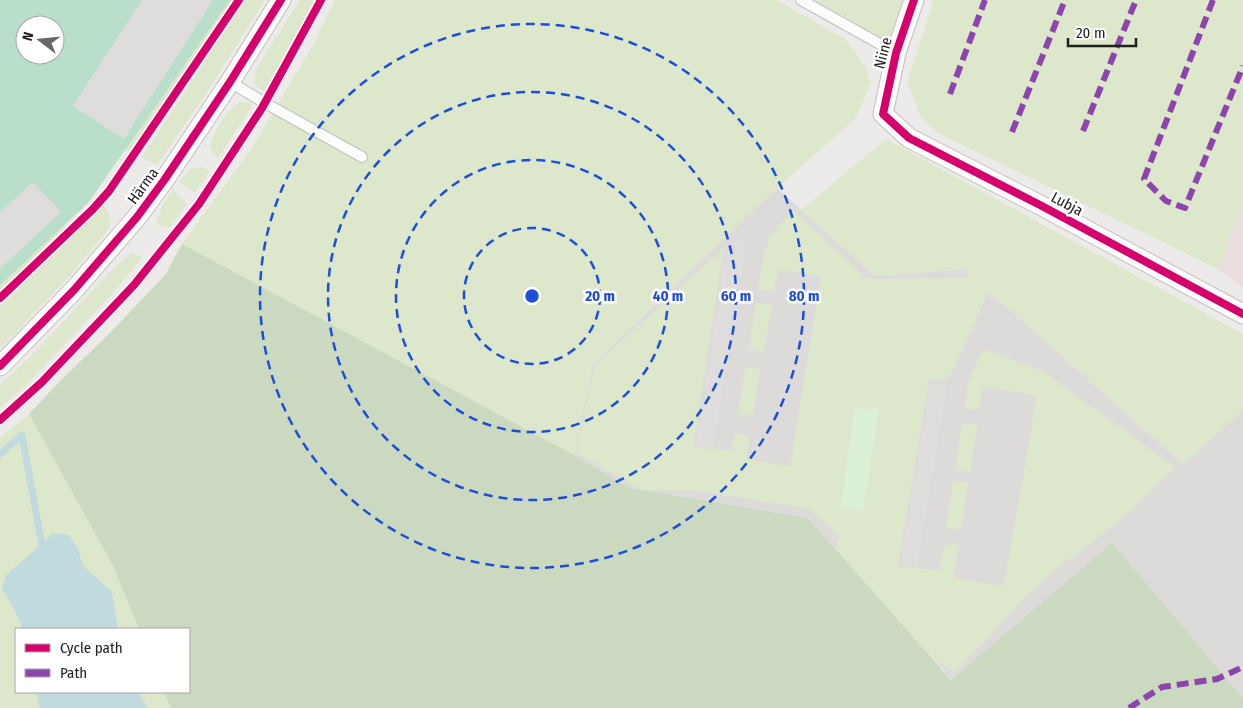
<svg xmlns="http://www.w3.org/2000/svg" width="1243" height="708" viewBox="0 0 1243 708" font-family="'Fira Sans Condensed',sans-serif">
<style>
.residential{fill:#dddbda}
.commercial{fill:#eadddd}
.grass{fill:#dde7cb}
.forest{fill:#ccd9c1}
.park{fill:#daf0d7}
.pitch{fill:#b9dfcb;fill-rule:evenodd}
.parking{fill:#dedddc}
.water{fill:#c0dadd}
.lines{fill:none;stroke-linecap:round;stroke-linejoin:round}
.stream{stroke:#c0dadd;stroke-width:7}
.lane-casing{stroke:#c1c0bf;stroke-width:12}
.street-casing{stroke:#c1c0bf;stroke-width:21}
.lane{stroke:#fcfcfc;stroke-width:10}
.street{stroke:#fcfcfc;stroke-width:19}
.quiet{stroke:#8e44ad;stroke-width:6;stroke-dasharray:12 6;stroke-linecap:butt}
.cycleway-casing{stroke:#fff;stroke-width:11}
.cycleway{stroke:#d6006c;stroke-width:8}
.ring{fill:none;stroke:#1d4ed8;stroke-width:2.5;stroke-dasharray:9 6}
.labels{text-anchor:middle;stroke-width:5;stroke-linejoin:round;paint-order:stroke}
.street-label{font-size:15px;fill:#202020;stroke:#fff}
.centre{fill:#1d4ed8;stroke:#fff;stroke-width:2.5}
.ring-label{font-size:15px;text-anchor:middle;font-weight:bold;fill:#1d4ed8;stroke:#fff;stroke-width:5;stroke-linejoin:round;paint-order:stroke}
</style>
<rect width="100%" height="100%" fill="#edebe9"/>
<polygon class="residential" points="777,188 875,276 964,269 1183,464 1243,410 1243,698 1112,544 952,680 808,518 630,488 574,455 593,364"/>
<polygon class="commercial" points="1243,204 1243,288 1218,269"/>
<g class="grass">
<polygon points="216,0 234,0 131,153 105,135"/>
<polygon points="245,0 265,0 211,86 157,165 142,157 182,97"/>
<polygon points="300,0 316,0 264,91 254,84 256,69"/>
<polygon points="335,0 776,0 845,39 865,66 871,83 856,118 777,188 593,364 574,455 182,244 250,151 313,45"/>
<polygon points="805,0 914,0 896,53"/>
<polygon points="934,0 1243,0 1243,204 1218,269 938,133 920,116 907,82"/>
<path d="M247,102L252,106L218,158C215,155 212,153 211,149C208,139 229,106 239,103C242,102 244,102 247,102Z"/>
<polygon points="886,139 1243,334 1243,410 1183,464 989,291 950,376 943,381 929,379 898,566 939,571 944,544 959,546 953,578 1004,586 1037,396 983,386 978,411 965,408 969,379 984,349 1042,371 1175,467 1124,517 1038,584 955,672 927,655 829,575 839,537 810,509 701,491 642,490 576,453 595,365 724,248 693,447 731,451 735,433 750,436 747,459 790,466 821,277 779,269 774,292 758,289 763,259 769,237 793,210 867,279 966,278 970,274 964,269 875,276 801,210"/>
<polygon points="202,167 210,171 195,193 179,182 190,169"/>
<polygon points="173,190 187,204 170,227 156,225 162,206"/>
<polygon points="61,191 66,226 0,291 0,251"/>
<polygon points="104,205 109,215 110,227 67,279 0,348 0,307"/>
<polygon points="132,252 143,257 112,294 26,385 0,408 0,385 33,354 113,269"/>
<polygon points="756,303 772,305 764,352 749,350"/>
<polygon points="745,367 760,369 753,416 738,414"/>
<polygon points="29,414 113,566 139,629 16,629 16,692 164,692 171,708 0,708 0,438"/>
<polygon points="962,423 977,425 970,472 955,470"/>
<polygon points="953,481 968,483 961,530 946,528"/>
</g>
<polygon class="forest" points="182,244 574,455 630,488 808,518 951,680 1112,543 1243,698 1243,708 171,708 164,692 189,692 189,629 139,629 113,566 29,414 61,380 110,333 165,275"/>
<polygon class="park" points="855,408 879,409 863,511 841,507"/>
<path class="pitch" d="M0,0H230L88,203L0,285ZM25,25H55V55H25Z"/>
<g class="parking">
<polygon points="142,0 213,0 124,139 73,106"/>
<polygon points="33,182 61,212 0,269 0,212"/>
<polygon points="734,242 746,243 713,449 696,446 727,247"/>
<polygon points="930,382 947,385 917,567 900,564"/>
</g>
<g class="water">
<polygon points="53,533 69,535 78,549 83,566 112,592 118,629 23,629 14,609 2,589 6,575 42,544"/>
<polygon points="36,692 138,692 148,708 40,708"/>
</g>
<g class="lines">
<polyline class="stream" points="0,454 22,435 43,551"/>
<defs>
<g id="lane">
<polyline points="801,0 896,53"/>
<polyline points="230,82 265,103 362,157"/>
</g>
<g id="street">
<polyline points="914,0 896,53 883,114 909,138 1040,205 1243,314"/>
<polyline points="0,366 74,290 137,217 165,179 230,82 281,0"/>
</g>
</defs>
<use href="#lane" class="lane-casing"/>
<use href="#street" class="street-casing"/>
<use href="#lane" class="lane"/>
<use href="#street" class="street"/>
<g class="quiet">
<polyline points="1213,0 1144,179 1166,201 1185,208 1243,66"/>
<polyline points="950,94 985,0"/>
<polyline points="1083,131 1136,0"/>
<polyline points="1012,132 1065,0"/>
<polyline points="1129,708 1162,687 1217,679 1243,667"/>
</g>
<defs>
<g id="cycleway">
<polyline points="914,0 896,53 883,114 909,138 1040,205 1243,314"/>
<polyline points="0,298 93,209 109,191 239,0"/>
<polyline points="0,366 74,290 137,217 165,179 230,82 281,0"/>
<polyline points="0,420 42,382 134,285 199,204 262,108 321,0"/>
</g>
</defs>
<use href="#cycleway" class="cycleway-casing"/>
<use href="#cycleway" class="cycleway"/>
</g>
<g class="ring">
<circle cx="532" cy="296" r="68"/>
<circle cx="532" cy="296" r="136"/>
<circle cx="532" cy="296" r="204"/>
<circle cx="532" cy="296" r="272"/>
</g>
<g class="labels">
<g class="street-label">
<text transform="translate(883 53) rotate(-75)" y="5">Niine</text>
<text transform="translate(143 186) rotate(-54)" y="5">Härma</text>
<text transform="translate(1067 204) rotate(28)" y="5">Lubja</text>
</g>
</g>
<circle cx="532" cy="296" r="8" class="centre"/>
<g class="ring-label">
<text x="600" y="301">20 m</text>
<text x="668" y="301">40 m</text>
<text x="736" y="301">60 m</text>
<text x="804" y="301">80 m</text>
</g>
<rect x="15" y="628" width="175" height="65" fill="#ffffff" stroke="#a6a6a6"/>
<rect x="25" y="644" width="25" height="8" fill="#d6006c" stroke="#a6a6a6"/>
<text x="60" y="653" font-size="15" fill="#202020">Cycle path</text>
<rect x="25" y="669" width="25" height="8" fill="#8e44ad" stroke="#a6a6a6"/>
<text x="60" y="678" font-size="15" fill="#202020">Path</text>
<g transform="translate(40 40) rotate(286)"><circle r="24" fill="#ffffff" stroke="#a6a6a6"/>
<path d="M0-4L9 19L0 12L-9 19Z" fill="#686766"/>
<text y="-8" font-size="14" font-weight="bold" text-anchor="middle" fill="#202020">N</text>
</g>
<path d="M1068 38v8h68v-8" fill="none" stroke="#202020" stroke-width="2.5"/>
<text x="1076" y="38" font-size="15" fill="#202020" stroke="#ffffff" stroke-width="4" paint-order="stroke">20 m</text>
</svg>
